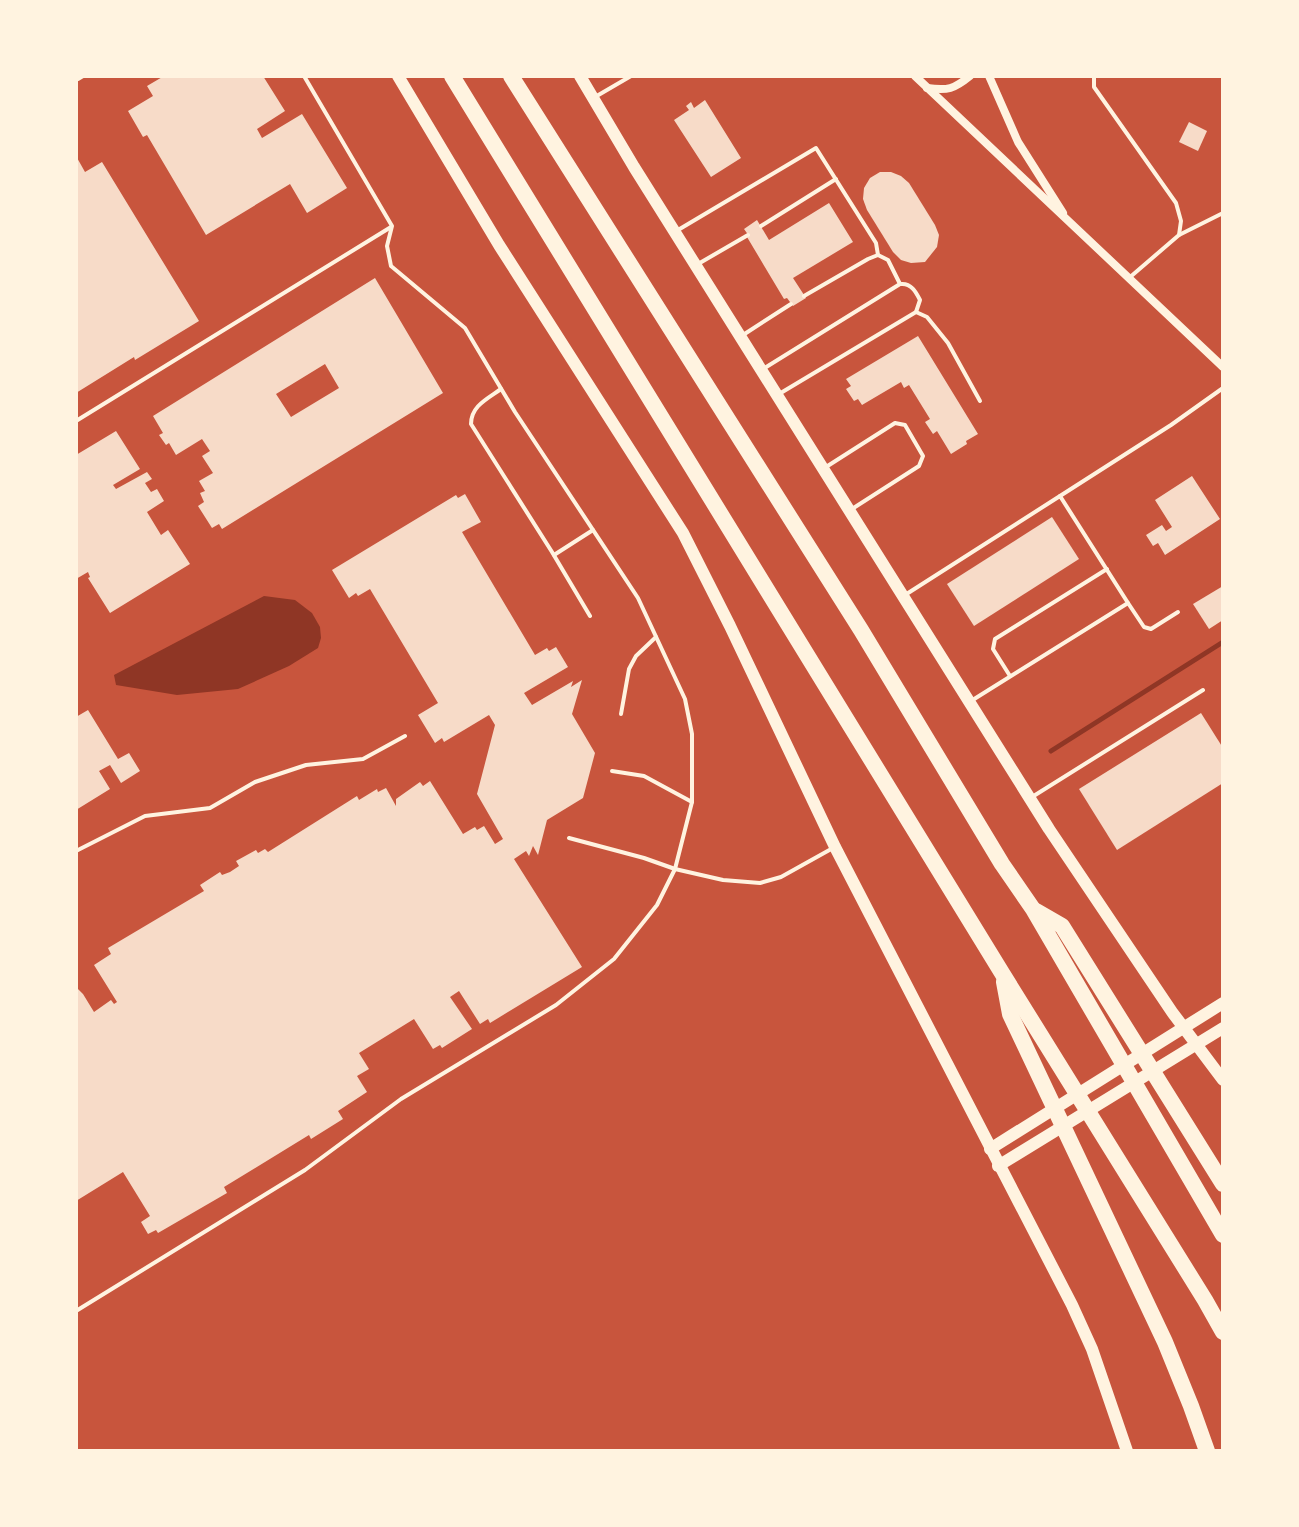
<svg xmlns="http://www.w3.org/2000/svg" width="1299" height="1527" viewBox="0 0 1299 1527" font-family="'Exo 2',sans-serif">
<style>
.water{fill:#8f3625}
.lines{fill:none;stroke-linecap:round;stroke-linejoin:round}
.stream{stroke:#8f3625;stroke-width:5}
.building{fill:#f7dbc8;fill-rule:evenodd}
.service{stroke:#fff3e0;stroke-width:4}
.minor{stroke:#fff3e0;stroke-width:8}
.secondary{stroke:#fff3e0;stroke-width:12}
.motorway{stroke:#fff3e0;stroke-width:16}
</style>
<rect width="100%" height="100%" fill="#c8553d"/>
<polygon class="water" points="264,596 295,600 312,613 320,627 321,638 318,648 289,666 238,689 177,695 116,685 114,675"/>
<g class="lines">
<polyline class="stream" points="1051,751 1223,642"/>
</g>
<g class="building">
<polygon points="164,76 263,76 285,111 257,129 262,138 302,114 347,188 307,213 290,184 206,235 147,135 143,137 128,111 153,96 147,86"/>
<polygon points="705,100 741,158 711,177 674,120 689,110 686,106 691,102 694,108"/>
<polygon points="1189,122 1207,131 1198,151 1179,142"/>
<polygon points="76,156 85,172 102,162 199,321 135,360 134,357 76,393"/>
<polygon points="880,172 891,172 901,176 909,183 935,225 939,235 937,247 925,262 911,263 901,260 893,252 867,210 863,199 864,188 870,178"/>
<polygon points="829,203 853,242 793,278 806,298 793,306 787,298 784,299 747,237 749,236 744,229 757,220 769,240"/>
<path d="M375,278L443,393L222,529L219,524L212,528L198,506L204,502L200,493L205,491L199,481L213,473L202,456L210,451L202,439L176,455L169,443L166,445L159,435L163,433L153,416ZM325,364L339,388L291,417L276,394Z"/>
<polygon points="918,336 978,434 966,441 967,444 951,454 937,431 933,434 925,422 930,419 909,385 904,388 901,382 862,405 858,399 854,401 846,389 851,386 846,379"/>
<polygon points="116,431 140,469 113,485 116,489 147,472 152,479 145,483 151,492 157,489 164,501 147,512 161,535 168,530 190,564 110,613 88,578 90,577 88,572 76,579 76,455"/>
<polygon points="1192,476 1220,519 1165,555 1158,543 1153,546 1146,535 1162,525 1166,531 1172,527 1155,500"/>
<polygon points="465,494 481,522 462,532 535,655 547,648 549,651 556,647 568,667 524,693 532,705 573,681 571,687 582,680 572,714 595,753 583,798 547,820 538,855 533,846 529,856 526,851 514,859 582,967 490,1023 488,1019 480,1024 459,991 450,997 472,1029 442,1048 440,1045 433,1049 414,1019 359,1053 369,1069 357,1076 367,1092 338,1111 343,1119 311,1139 309,1135 224,1187 227,1193 158,1233 156,1230 148,1234 141,1222 150,1216 123,1172 76,1201 76,987 83,994 94,1012 111,1000 114,1004 117,1002 94,965 111,954 108,948 204,891 200,885 220,872 222,875 230,872 239,866 236,861 256,850 258,853 265,849 268,852 357,796 359,800 377,789 378,792 386,788 396,806 396,799 420,782 423,786 430,781 463,834 475,827 477,830 484,826 495,844 503,839 477,794 495,725 489,715 444,742 442,738 435,743 418,715 438,703 370,589 358,596 356,593 349,598 332,570 456,495 458,498"/>
<polygon points="1052,517 1079,559 974,626 947,584"/>
<polygon points="1223,586 1223,620 1209,629 1193,604"/>
<polygon points="88,710 118,759 129,753 140,771 121,783 110,765 99,771 110,789 76,810 76,717"/>
<polygon points="1201,713 1223,748 1223,783 1117,850 1079,789"/>
</g>
<g class="lines">
<g class="service">
<polyline points="76,76 78,79 83,76"/>
<polyline points="1094,76 1094,87 1176,203 1181,221 1179,235"/>
<polyline points="595,97 631,76"/>
<polyline points="761,226 836,179"/>
<polyline points="678,230 816,148 876,243 878,255"/>
<polyline points="698,264 748,235"/>
<polyline points="1129,278 1179,235 1223,213"/>
<polyline points="916,312 927,317 948,343 980,401"/>
<polyline points="743,335 791,304"/>
<polyline points="763,369 900,284 888,260 878,255 868,259 804,296"/>
<path d="M501,389C487,399 471,406 471,424L552,552L590,616"/>
<path d="M779,394L916,312L920,300C916,292 911,283 901,284"/>
<polyline points="76,421 391,227"/>
<polyline points="826,467 895,423 905,425 923,456 919,466 852,509"/>
<polyline points="1060,496 1171,425 1223,388"/>
<polyline points="554,555 593,530"/>
<polyline points="905,595 1060,496 1128,603 971,701"/>
<polyline points="1128,603 1144,627 1151,629 1178,612"/>
<polyline points="1010,676 993,649 995,639 1107,569"/>
<polyline points="621,714 629,669 636,656 656,637"/>
<polyline points="612,771 644,776 692,802"/>
<polyline points="1032,797 1203,690"/>
<polyline points="569,838 644,858 675,869 723,880 760,883 781,877 833,848"/>
<polyline points="76,851 145,816 210,808 255,782 306,765 363,759 405,736"/>
<polyline points="76,1311 305,1170 401,1099 556,1005 614,959 657,905 675,869 692,802 692,734 685,699 638,598 515,412 465,328 391,266 387,246 392,226 304,76"/>
</g>
<g class="minor">
<polyline points="915,76 1223,367"/>
<polyline points="989,76 1018,142 1063,213"/>
<path d="M927,88C948,91 954,89 970,76"/>
</g>
<g class="secondary">
<polyline points="398,76 499,245 683,533 730,626 835,847 1072,1305 1092,1349 1127,1451"/>
<polyline points="580,76 634,167 1049,829 1172,1012 1223,1080"/>
<polyline points="990,1149 1223,1003"/>
<polyline points="998,1166 1223,1028"/>
</g>
<g class="motorway">
<polyline points="452,76 1002,973 1205,1300 1223,1332"/>
<polyline points="511,76 861,630 1002,864 1033,909 1223,1235"/>
<polyline points="1036,911 1062,926 1223,1184"/>
<polyline points="1004,982 1010,1014 1165,1342 1191,1406 1207,1451"/>
</g>
</g>
<rect width="1299" height="1527" fill="none" stroke="#fff3e0" stroke-width="156"/>
</svg>
